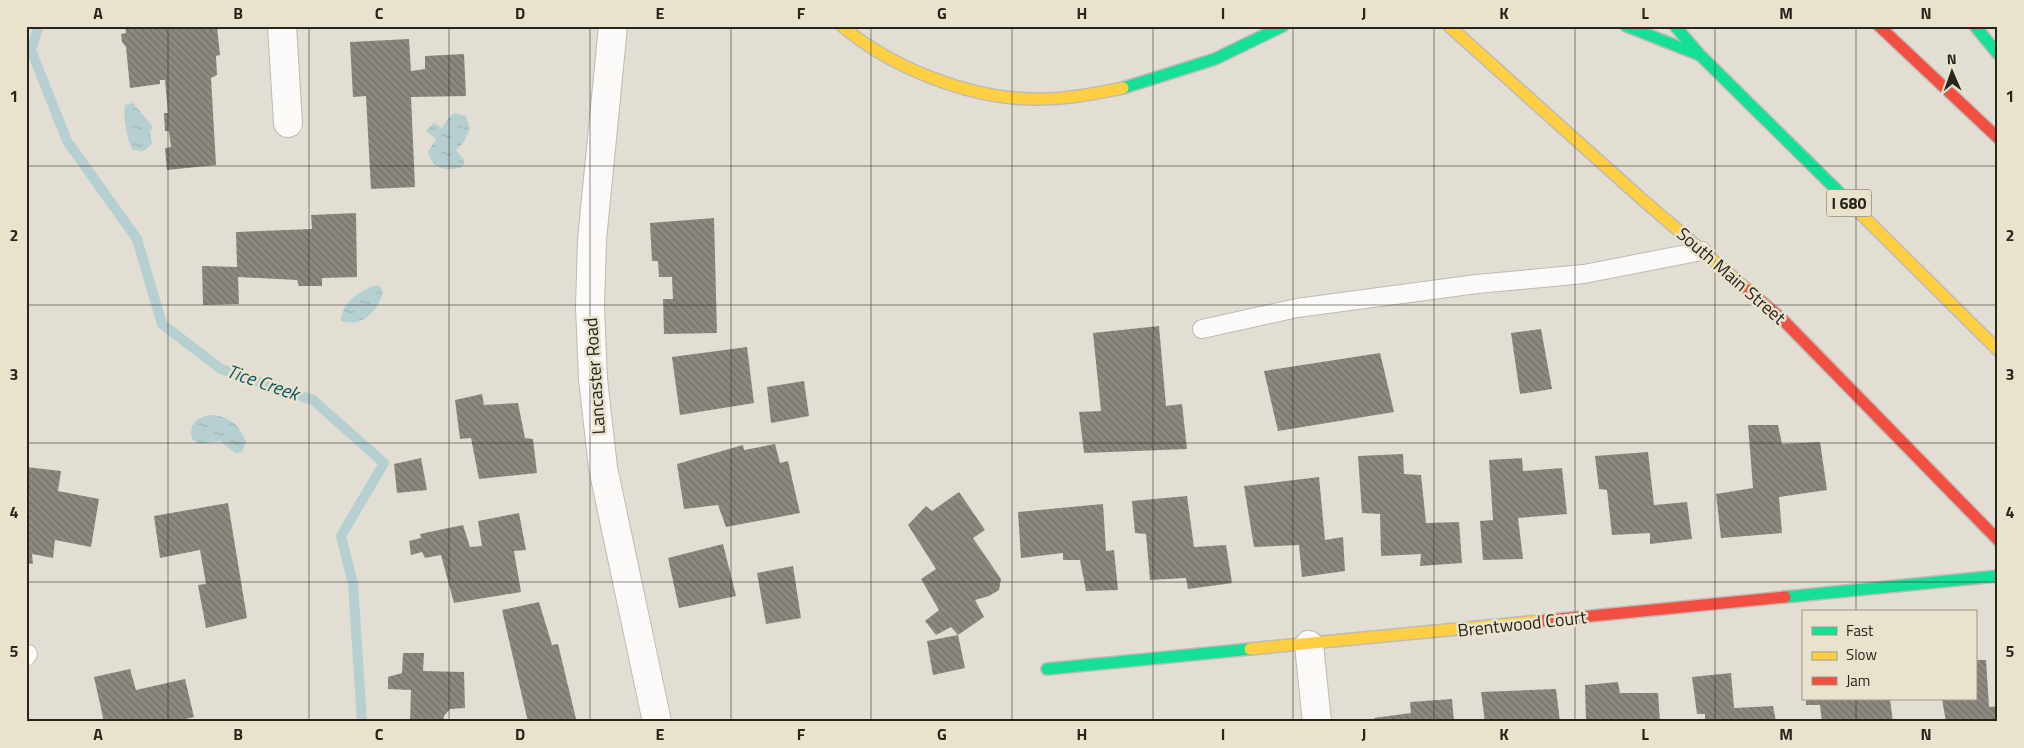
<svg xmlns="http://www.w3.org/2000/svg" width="2024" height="748" viewBox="0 0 2024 748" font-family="'Titillium Web',sans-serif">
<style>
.water{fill:url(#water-ripples)}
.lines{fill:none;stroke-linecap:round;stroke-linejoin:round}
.stream{stroke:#b6cfd1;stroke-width:10}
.building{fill:url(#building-back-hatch)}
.lane-casing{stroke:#bfbbb3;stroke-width:20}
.street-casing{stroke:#bfbbb3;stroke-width:30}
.fast-casing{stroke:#bfbbb3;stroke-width:14}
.slow-casing{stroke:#bfbbb3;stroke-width:14}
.jam-casing{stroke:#bfbbb3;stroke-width:14}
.lane{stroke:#fbfaf8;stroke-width:18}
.street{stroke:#fbfaf8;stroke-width:28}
.fast{stroke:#16e098;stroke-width:11}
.slow{stroke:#ffcf43;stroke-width:11}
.jam{stroke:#f24e42;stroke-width:11}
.grid{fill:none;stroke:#28251d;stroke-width:1;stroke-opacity:0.55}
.labels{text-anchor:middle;stroke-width:5;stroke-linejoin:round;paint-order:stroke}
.shield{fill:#e9e2cd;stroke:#625e52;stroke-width:1}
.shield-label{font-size:16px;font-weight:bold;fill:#28251d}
.street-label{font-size:18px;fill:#28251d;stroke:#e9e2cd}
.water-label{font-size:19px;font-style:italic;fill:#055865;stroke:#e9e2cd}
.neatline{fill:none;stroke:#28251d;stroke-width:2}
.grid-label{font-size:16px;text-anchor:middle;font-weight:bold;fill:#28251d}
</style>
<defs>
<pattern id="water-ripples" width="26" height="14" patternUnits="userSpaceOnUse" patternTransform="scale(1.25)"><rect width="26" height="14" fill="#b6cfd1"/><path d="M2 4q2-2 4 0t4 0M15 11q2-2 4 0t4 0" fill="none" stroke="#9cb2b3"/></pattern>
<pattern id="building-back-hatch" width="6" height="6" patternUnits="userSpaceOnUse" patternTransform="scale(1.25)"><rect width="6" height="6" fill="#8e897f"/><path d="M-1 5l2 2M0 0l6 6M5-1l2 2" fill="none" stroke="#747067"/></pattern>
</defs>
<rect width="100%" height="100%" fill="#e3ded3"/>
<g class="water">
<path d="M133,103L153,127L150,131L152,144L144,151L133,150C127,141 123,115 125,105Z"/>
<path d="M454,113L466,116L470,129L463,143L456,150L465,161L461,168C445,170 433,171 428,152L436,139L426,131L434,123L442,128L449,117Z"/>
<path d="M373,286H380L383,292C377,311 363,328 341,321C342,302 357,293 373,286Z"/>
<path d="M212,415C230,417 240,425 246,442L242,452L235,453L220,441L199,444L192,439C189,423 196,417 212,415Z"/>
</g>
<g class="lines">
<polyline class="stream" points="39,26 31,50 67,141 137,239 162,324 221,369 313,400 384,463 341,536 353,584 362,722"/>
</g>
<g class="building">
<polygon points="125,26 217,26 220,55 216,56 217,75 211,78 216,165 167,170 165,148 171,147 169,131 165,131 164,113 168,113 165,80 160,80 160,84 130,88 126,47 122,42 121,34 126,33"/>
<polygon points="409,39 411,71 425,69 425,56 464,54 466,96 411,97 415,187 371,189 366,96 353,97 350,42"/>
<polygon points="356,213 357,277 322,278 322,286 299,286 297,280 238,277 239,304 203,305 202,266 237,267 236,232 312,229 311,215"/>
<polygon points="714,218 717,333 664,334 663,299 673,299 672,277 659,277 658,261 652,261 650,223"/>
<polygon points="1159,326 1166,406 1182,404 1187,449 1084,453 1079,412 1101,411 1093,333"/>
<polygon points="1541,329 1552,389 1520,394 1511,333"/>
<polygon points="747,347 754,403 680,415 672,357"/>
<polygon points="1380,353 1394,412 1278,431 1264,371"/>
<polygon points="804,381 809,416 771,423 767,387"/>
<polygon points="482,394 484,405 518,403 525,438 533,439 537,473 479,479 471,438 460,439 455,400"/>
<polygon points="1748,425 1778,425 1782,444 1820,442 1827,490 1779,497 1782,533 1721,538 1716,494 1753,488"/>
<polygon points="775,444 780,463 788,461 800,513 726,527 718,505 684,509 677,464 743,445 744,450"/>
<polygon points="1648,452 1654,505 1687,502 1692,539 1650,544 1650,533 1612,535 1607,490 1599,489 1595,456"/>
<polygon points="1403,454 1404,474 1421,475 1426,523 1459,522 1462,563 1420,566 1421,554 1381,556 1380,514 1362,513 1358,456"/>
<polygon points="421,458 427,490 397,493 394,464"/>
<polygon points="1522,458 1523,471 1562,468 1567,514 1518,518 1523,559 1483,560 1480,521 1493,520 1489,460"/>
<polygon points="26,467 61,471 58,491 99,499 91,547 55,540 53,558 32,554 33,564 26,563"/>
<polygon points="1319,477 1325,540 1343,537 1345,571 1302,577 1299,545 1254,547 1244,486"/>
<polygon points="959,492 985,530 973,538 1001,579 999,590 989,596 975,600 984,617 958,635 951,627 936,635 925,621 939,610 921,579 936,569 908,525 926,506 932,511"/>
<polygon points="1187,496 1194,547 1226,545 1232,583 1188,589 1186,578 1150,580 1146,534 1135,533 1132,501"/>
<polygon points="228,503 247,618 206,628 198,585 206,584 200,550 160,558 154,516"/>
<polygon points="1103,504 1106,551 1114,550 1118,590 1086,591 1080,560 1063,560 1063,553 1021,558 1018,512"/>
<polygon points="519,513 526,550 514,551 521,592 454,603 441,555 425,558 422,552 411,555 409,541 421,538 420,534 463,525 470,547 482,546 478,521"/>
<polygon points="723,544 736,596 679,608 668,558"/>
<polygon points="793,566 801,618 766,624 757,573"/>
<polygon points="539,602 552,645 558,644 576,719 528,722 502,610"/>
<polygon points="958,635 965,668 933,675 927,641"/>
<polygon points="403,653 424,653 423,671 464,672 465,708 450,709 444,716 444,722 410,722 411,690 388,689 388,677 402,673"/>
<polygon points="1975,660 1986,660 1989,707 1998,706 1998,722 1946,722 1942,699 1975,699"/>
<polygon points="130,669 136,690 185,679 194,717 173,722 104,722 94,677"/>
<polygon points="1731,673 1734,708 1773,706 1776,722 1698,722 1705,719 1705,714 1697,714 1692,677"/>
<polygon points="1618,682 1620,693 1658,693 1660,722 1586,722 1585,685"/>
<polygon points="1556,689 1560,722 1485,722 1481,692"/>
<polygon points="1452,699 1454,722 1375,722 1374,718 1411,713 1410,702"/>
<polygon points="1806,699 1890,699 1893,722 1822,722 1820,705 1806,705"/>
</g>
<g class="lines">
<defs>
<g id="lane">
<polyline points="1202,329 1297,308 1477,284 1584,274 1702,251"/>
<polyline points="26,657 28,654"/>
</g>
<g id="street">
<polyline points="282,26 288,123"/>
<polyline points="613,26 592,240 590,307 593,379 603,468 657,722"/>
<polyline points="1309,645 1317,722"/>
</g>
<g id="fast">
<polyline points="1626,26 1697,54"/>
<polyline points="1675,26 1700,55 1857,210"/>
<polyline points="1975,26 1998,54"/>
<polyline points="1123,88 1215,59 1283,26"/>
<polyline points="1785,597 1998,576"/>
<polyline points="1047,669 1250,649"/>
</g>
<g id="slow">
<path d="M842,26C890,67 968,98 1032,99C1063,100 1093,94 1123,88"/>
<polyline points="1449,26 1644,201 1748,290"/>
<polyline points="1857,210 1998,350"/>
<polyline points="1250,649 1540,621"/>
</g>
<g id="jam">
<polyline points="1879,26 1998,138"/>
<polyline points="1748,290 1781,318 1998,540"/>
<polyline points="1540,621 1785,597"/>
</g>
</defs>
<use href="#lane" class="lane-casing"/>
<use href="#street" class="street-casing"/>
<use href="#fast" class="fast-casing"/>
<use href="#slow" class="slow-casing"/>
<use href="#jam" class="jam-casing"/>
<use href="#lane" class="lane"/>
<use href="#street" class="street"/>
<use href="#fast" class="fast"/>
<use href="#slow" class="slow"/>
<use href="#jam" class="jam"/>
</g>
<path class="grid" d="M168,26V722M309,26V722M449,26V722M590,26V722M731,26V722M871,26V722M1012,26V722M1153,26V722M1293,26V722M1434,26V722M1575,26V722M1715,26V722M1856,26V612M26,166H1998M26,305H1998M26,443H1998M26,582H1998M1856,699V722"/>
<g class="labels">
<rect class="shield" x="1826.5" y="189.5" width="45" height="27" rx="4"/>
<g class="shield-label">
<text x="1849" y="209">I 680</text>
</g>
<g class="street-label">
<text transform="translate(1731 276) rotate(41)" y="6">South Main Street</text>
<text transform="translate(595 376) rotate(-94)" y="6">Lancaster Road</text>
<text transform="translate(1522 624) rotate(-6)" y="6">Brentwood Court</text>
</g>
<g class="water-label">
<text transform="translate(263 382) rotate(19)" y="7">Tice Creek</text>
</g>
</g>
<rect width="2024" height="748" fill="none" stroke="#e9e2cd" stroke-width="55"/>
<rect x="1802" y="610" width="175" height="90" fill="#e9e2cd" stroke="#9c9687"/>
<rect x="1812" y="627" width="25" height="8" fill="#16e098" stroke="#9c9687"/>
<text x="1846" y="636" font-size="15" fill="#28251d">Fast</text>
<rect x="1812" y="652" width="25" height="8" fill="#ffcf43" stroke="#9c9687"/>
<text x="1846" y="660" font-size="15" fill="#28251d">Slow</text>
<rect x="1812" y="677" width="25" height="8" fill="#f24e42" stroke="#9c9687"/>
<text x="1846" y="686" font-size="15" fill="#28251d">Jam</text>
<g transform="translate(1952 72) rotate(358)" stroke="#e9e2cd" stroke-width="4" paint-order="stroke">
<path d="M0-4L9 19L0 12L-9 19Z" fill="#28251d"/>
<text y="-8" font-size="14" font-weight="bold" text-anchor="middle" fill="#28251d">N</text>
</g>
<rect x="28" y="28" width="1968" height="692" class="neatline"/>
<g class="grid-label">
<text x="98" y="19">A</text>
<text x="238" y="19">B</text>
<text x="379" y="19">C</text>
<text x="520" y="19">D</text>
<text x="660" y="19">E</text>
<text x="801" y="19">F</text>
<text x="942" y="19">G</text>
<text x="1082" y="19">H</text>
<text x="1223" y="19">I</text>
<text x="1364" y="19">J</text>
<text x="1504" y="19">K</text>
<text x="1645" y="19">L</text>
<text x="1786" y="19">M</text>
<text x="1926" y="19">N</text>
<text x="14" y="102">1</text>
<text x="2010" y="102">1</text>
<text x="14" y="241">2</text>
<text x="2010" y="241">2</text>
<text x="14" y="380">3</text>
<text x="2010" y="380">3</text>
<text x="14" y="518">4</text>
<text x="2010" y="518">4</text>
<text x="14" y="657">5</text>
<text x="2010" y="657">5</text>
<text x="98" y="740">A</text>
<text x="238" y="740">B</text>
<text x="379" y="740">C</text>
<text x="520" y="740">D</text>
<text x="660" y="740">E</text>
<text x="801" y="740">F</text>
<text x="942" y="740">G</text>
<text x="1082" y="740">H</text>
<text x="1223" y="740">I</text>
<text x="1364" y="740">J</text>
<text x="1504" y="740">K</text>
<text x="1645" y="740">L</text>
<text x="1786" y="740">M</text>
<text x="1926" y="740">N</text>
</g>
</svg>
